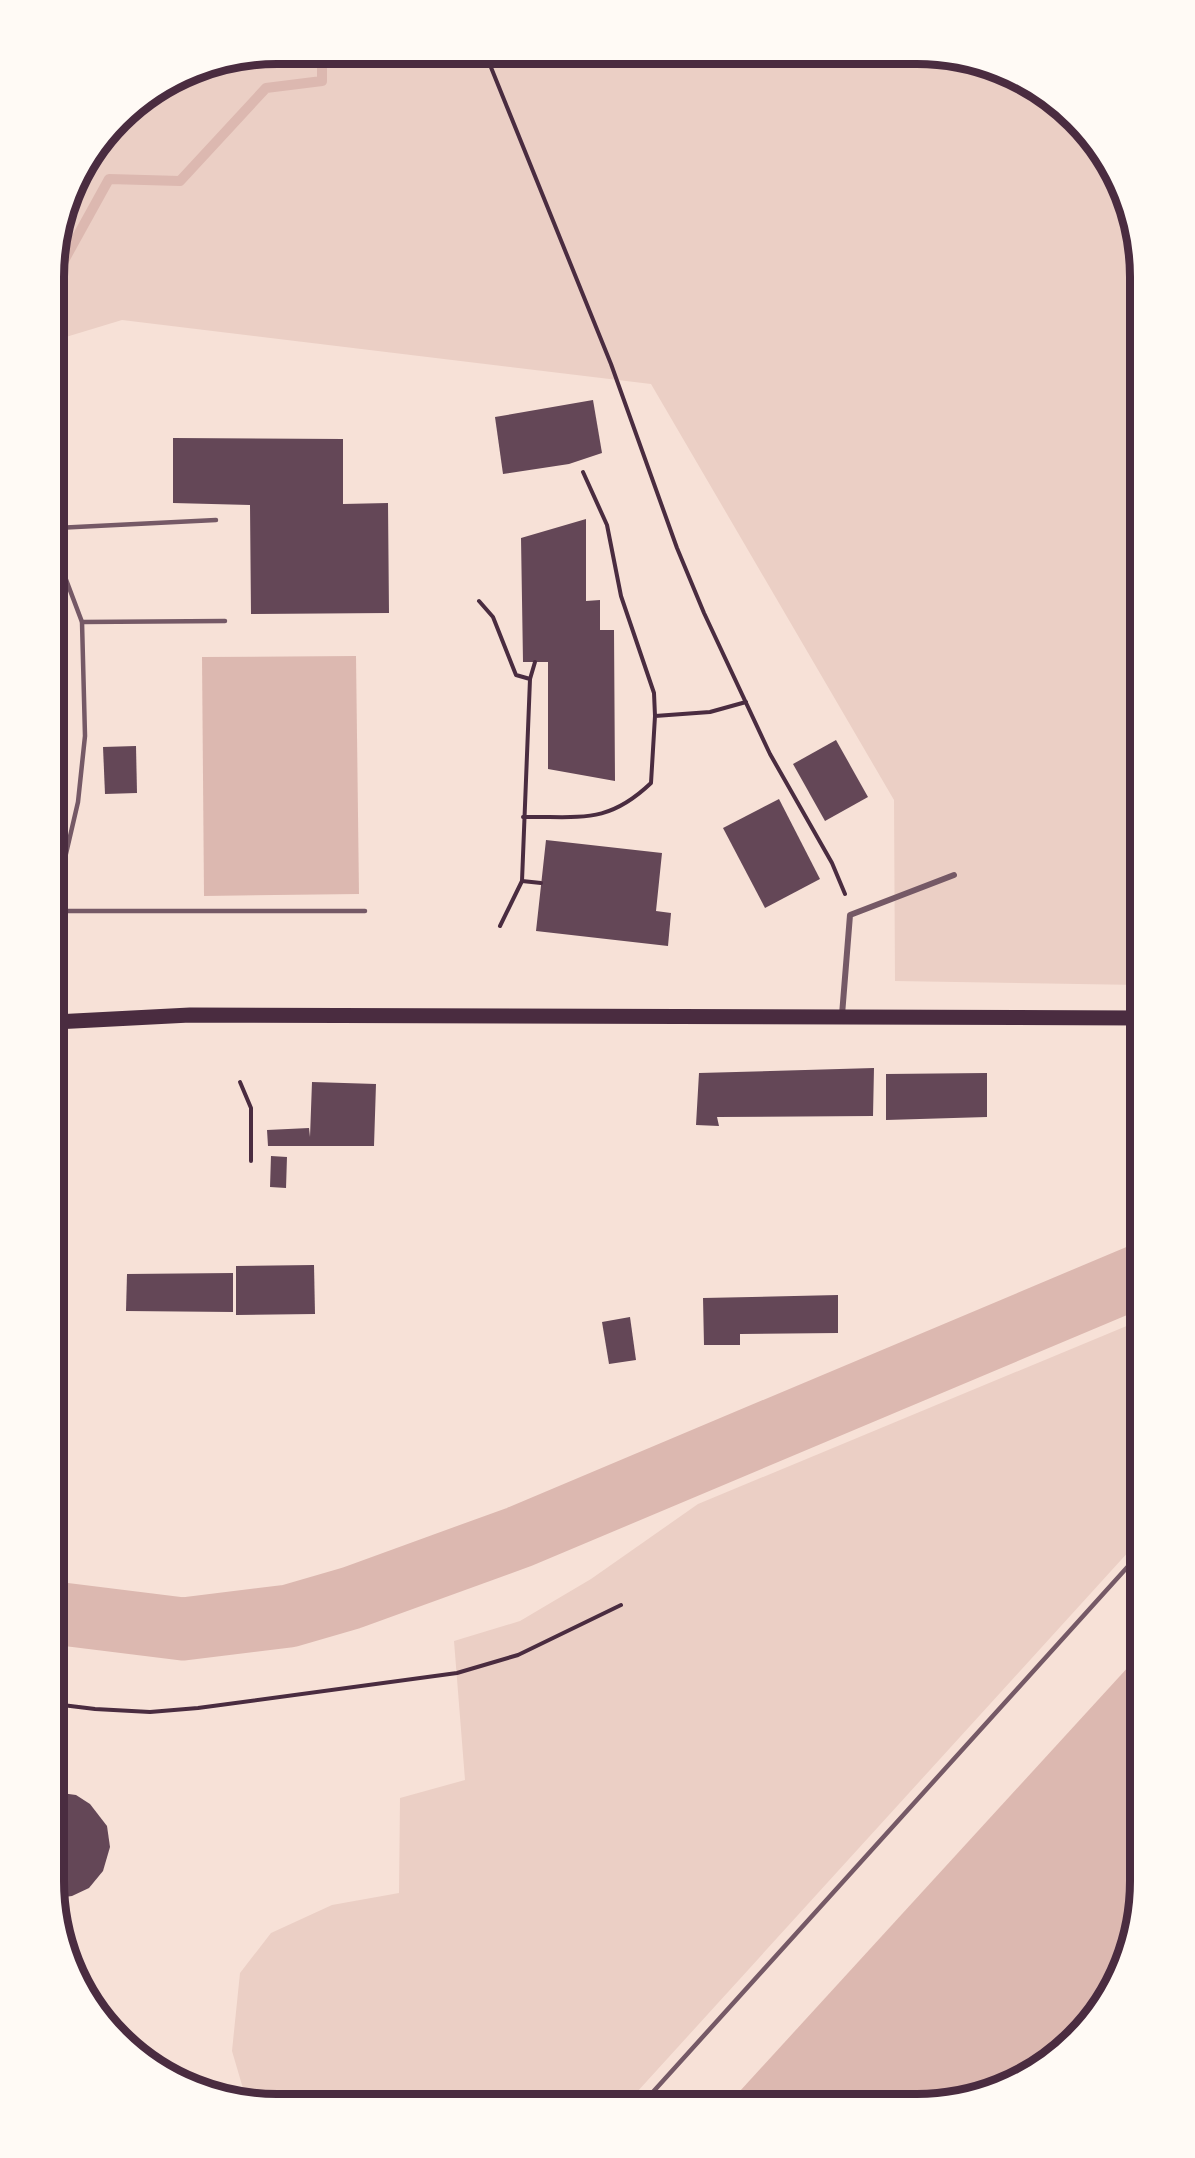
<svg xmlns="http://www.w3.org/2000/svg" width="1195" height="2158" viewBox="0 0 1195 2158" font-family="'Alegreya Sans',sans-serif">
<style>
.green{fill:#ebcfc5}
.water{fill:#dcb8b0}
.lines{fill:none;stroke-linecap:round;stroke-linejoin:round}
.stream{stroke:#dcb8b0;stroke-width:10}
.river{stroke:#dcb8b0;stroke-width:63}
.building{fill:#644757}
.path{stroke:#4a2c40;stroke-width:4}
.service{stroke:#755966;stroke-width:4.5}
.minor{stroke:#755966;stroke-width:6}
.primary{stroke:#4a2c40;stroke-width:15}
.rim{fill:none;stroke:#4a2c40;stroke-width:8}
</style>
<rect width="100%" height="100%" fill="#f7e1d7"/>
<g class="green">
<polygon points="278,54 961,58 1016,77 1065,109 1103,153 1129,205 1141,278 1141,985 895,981 894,800 651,384 122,320 56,340 56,249 77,178 130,110 192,71"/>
<polygon points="1141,1320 1141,1538 627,2103 247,2102 232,2051 240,1973 271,1933 332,1905 399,1893 400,1798 465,1780 454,1641 520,1621 591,1579 698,1504"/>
</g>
<g class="water">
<polygon points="356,656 359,894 204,896 202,657"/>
<polygon points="1141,1653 1140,1895 1124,1966 1095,2016 1053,2058 990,2092 917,2104 729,2103"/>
</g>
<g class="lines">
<polyline class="stream" points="56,275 109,179 180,181 266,88 322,81 322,54"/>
<polyline class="river" points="54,1613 183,1629 289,1616 351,1598 519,1537 1141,1275"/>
</g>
<g class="building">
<polygon points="593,400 602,453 569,464 503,474 495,417"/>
<polygon points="173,438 343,439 343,504 388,503 389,613 251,614 250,505 173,503"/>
<polygon points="586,519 586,601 600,600 600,630 614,630 615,781 548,769 548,662 523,662 521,538"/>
<polygon points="836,740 868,797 825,821 793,764"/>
<polygon points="136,746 137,793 105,794 103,747"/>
<polygon points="779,799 820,879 765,908 723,828"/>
<polygon points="546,840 662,853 656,911 671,913 668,946 536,931"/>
<polygon points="874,1068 873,1116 717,1117 719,1126 696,1125 699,1073"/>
<polygon points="987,1073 987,1117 886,1120 886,1074"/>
<polygon points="312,1082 376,1084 374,1146 268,1146 267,1130 309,1128 310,1137"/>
<polygon points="271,1156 287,1157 286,1188 270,1187"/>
<polygon points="314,1265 315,1314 236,1315 236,1266"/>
<polygon points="233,1273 233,1312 126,1311 127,1274"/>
<polygon points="838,1295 838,1333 740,1334 740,1345 704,1345 703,1298"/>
<polygon points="630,1317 636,1360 609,1364 602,1322"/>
<polygon points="54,1792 76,1795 90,1804 107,1826 110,1847 103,1871 89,1888 72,1896 57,1898 54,1880"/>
</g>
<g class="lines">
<g class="path">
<polyline points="486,55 611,364 677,548 704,613 770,754 832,863 845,894"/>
<polyline points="583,472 607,525 621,596 654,693 655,716"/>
<polyline points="479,601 493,617 516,675 530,679 522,881 500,926"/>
<polyline points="530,679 535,662"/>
<path d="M523,817C580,816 607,825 651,783L655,716L710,712L746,702"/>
<polyline points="522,881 541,883"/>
<polyline points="240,1082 251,1108 251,1161"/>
<polyline points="54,1704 95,1709 150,1712 198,1708 457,1673 518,1655 621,1605"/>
</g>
<g class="service">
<polyline points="56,528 216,520"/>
<polyline points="82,622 225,621"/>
<polyline points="55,901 78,802 85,736 82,622 56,553"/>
<polyline points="55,911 365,911"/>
<polyline points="643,2103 1141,1552"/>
</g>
<polyline class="minor" points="842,1015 850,915 954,875"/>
<polyline class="primary" points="55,1022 190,1015 1141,1018"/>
</g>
<path d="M0 0H1195V2158H0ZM277 64H917A213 213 0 0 1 1130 277V1881A213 213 0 0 1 917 2094H277A213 213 0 0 1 64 1881V277A213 213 0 0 1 277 64Z" fill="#fffaf5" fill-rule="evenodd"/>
<path class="rim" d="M277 64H917A213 213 0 0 1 1130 277V1881A213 213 0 0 1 917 2094H277A213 213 0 0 1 64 1881V277A213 213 0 0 1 277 64Z"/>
</svg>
